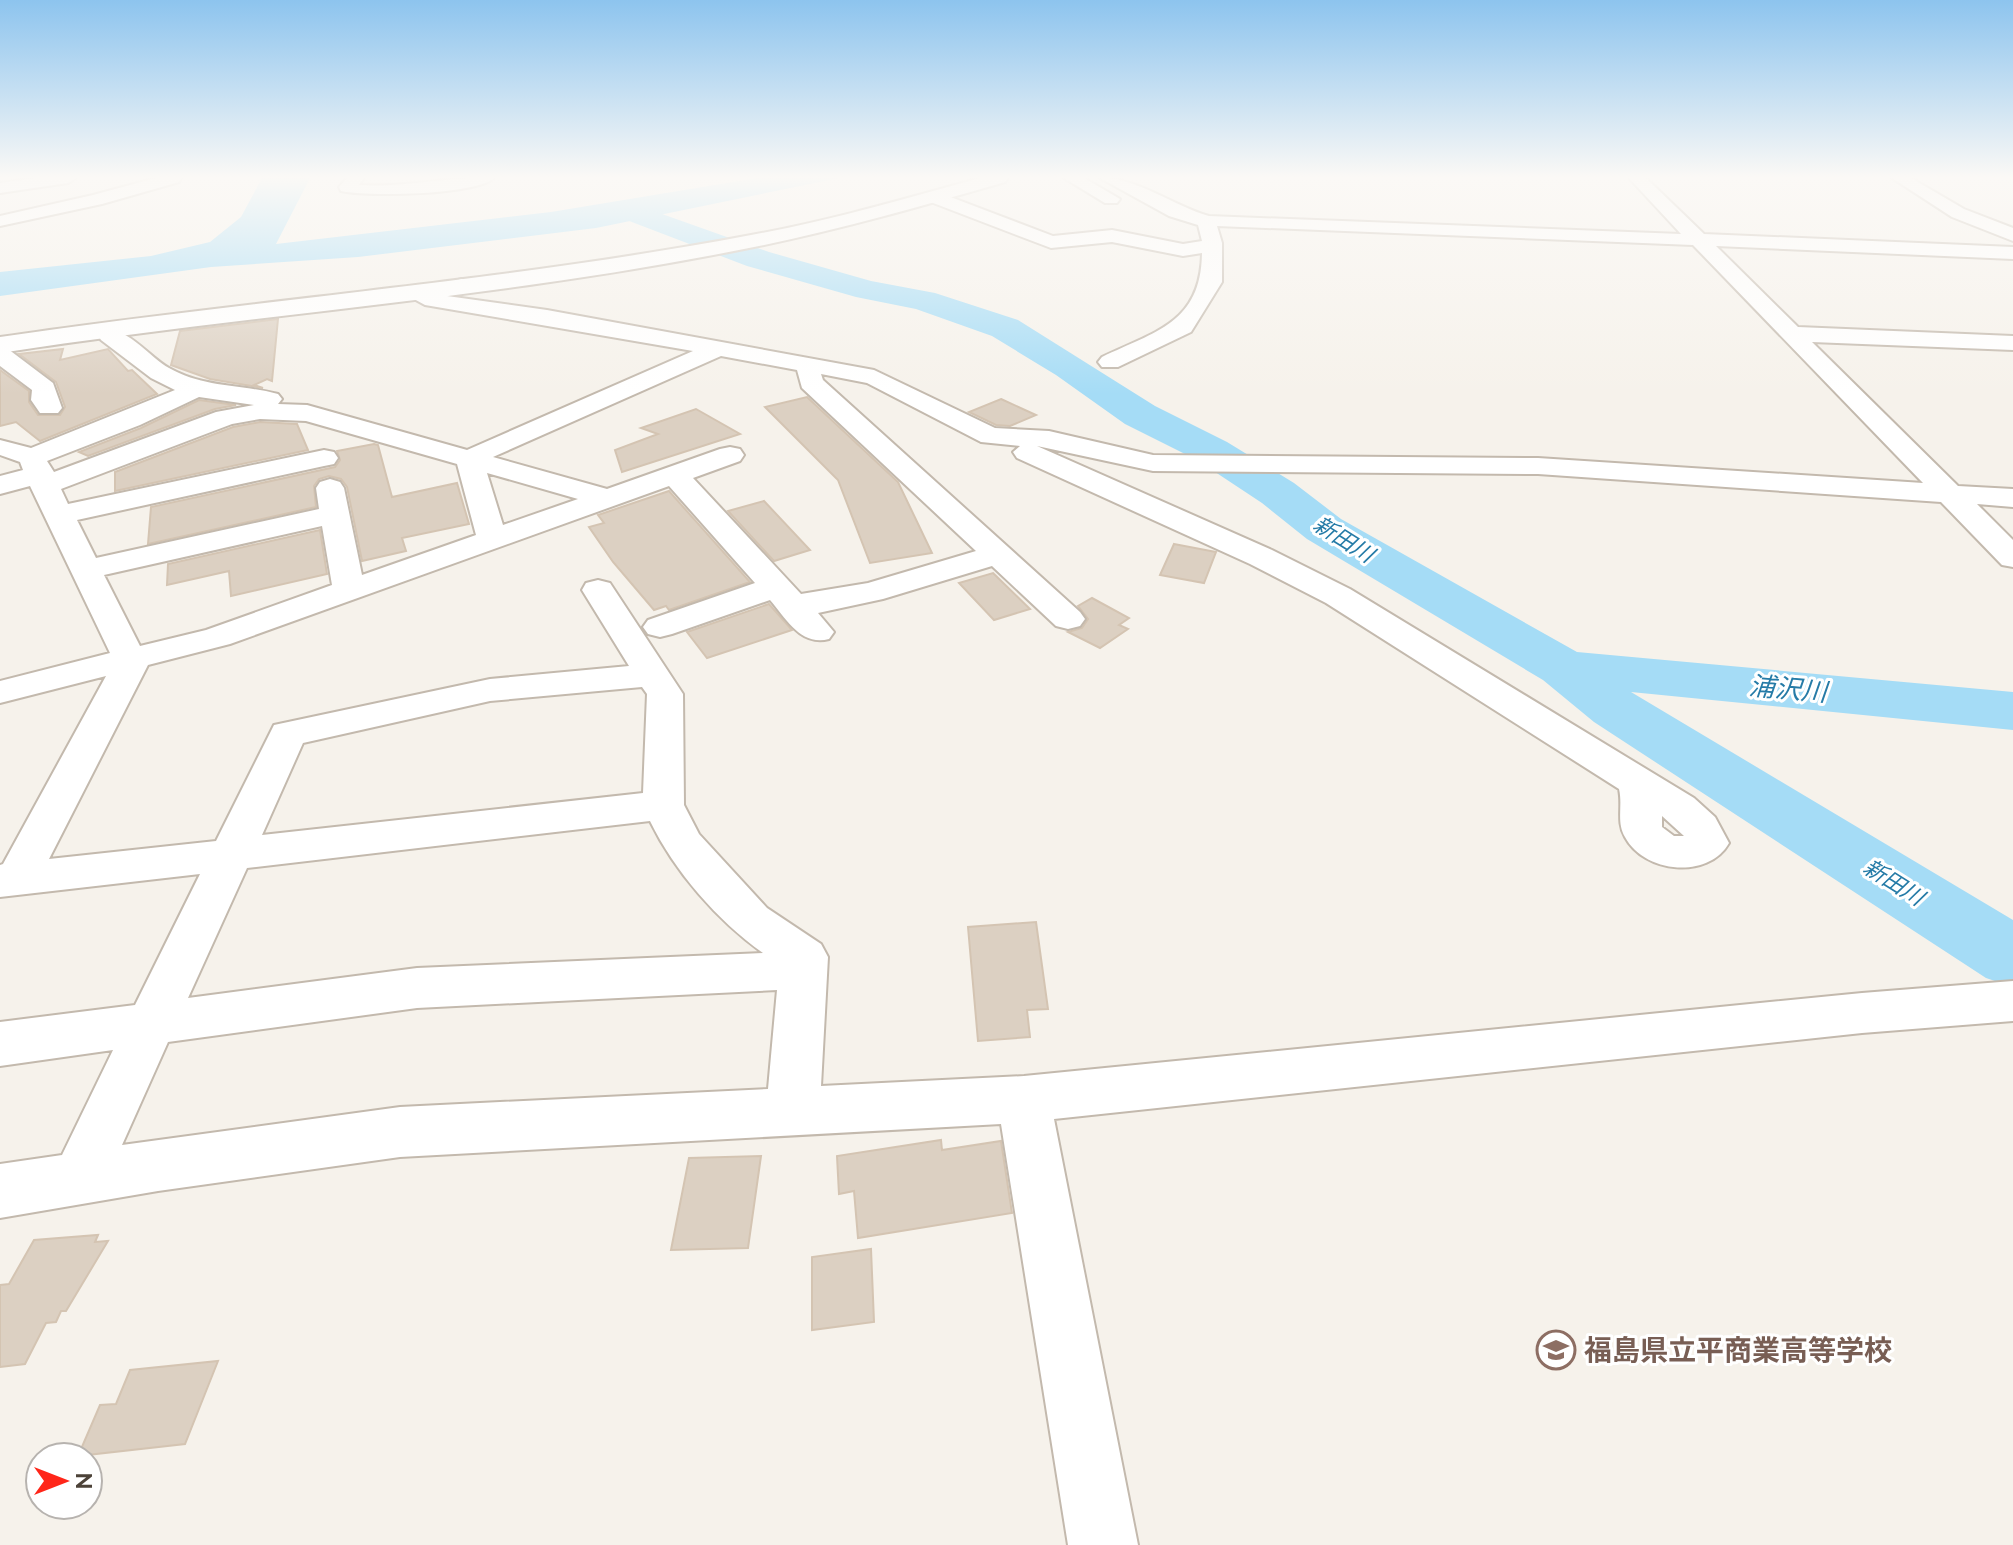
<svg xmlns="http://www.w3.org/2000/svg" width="2013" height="1545" viewBox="0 0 2013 1545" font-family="Raleway,'Noto Sans JP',sans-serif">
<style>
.water{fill:#a5dcf6}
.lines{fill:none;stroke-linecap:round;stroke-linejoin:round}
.river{fill:#a5dcf6;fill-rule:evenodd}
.building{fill:#dcd0c2;stroke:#d4c4b2;stroke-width:2}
.minor-casing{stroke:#c3b9ad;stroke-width:4}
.tertiary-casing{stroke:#c3b9ad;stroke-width:4}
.minor{fill:#fff;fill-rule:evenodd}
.tertiary{fill:#fff;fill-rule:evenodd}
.labels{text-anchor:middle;stroke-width:6;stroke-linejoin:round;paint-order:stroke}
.far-water-label{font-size:22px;font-style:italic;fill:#257ba7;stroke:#fff}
.water-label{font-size:26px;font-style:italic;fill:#257ba7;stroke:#fff}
.near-education-label{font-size:28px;font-weight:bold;fill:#785e54;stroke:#fff;text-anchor:start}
</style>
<rect width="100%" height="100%" fill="#f6f2eb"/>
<polygon class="water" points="262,178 310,178 276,244 551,212 757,178 839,178 596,228 358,257 211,267 0,296 0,272 151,256 210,242 241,217"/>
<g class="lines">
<polygon class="river" points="634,204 769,252 871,281 935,293 1018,320 1155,406 1227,442 1294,483 1341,519 1577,652 2013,692 2013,730 1631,692 2013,920 2013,987 1986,978 1594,722 1543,680 1307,539 1262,503 1197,460 1125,424 1056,375 992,336 916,309 856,297 747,266 624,219 620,213 624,207"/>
</g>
<g class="building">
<polygon points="278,319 272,381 267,379 254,385 263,388 210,379 171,365 180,331"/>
<polygon points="63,349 60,360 108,349 128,371 132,370 157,394 40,441 16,422 0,426 0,370 29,391 29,402 38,415 60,415 65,407 56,382 19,354"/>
<polygon points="807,397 898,482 932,553 870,563 838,480 765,407"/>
<polygon points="1001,399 1036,415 1010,426 996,425 969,412"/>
<polygon points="199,400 236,405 215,409 88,456 79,452 141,428"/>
<polygon points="696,409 740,434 622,472 615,450 658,434 641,428"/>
<polygon points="260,422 297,424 308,450 115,491 115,472 233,427"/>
<polygon points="374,444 378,445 392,497 457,483 469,524 402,538 406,551 362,561 347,487 341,479 329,476 319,479 314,486 316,507 148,544 151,507 335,467 340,460 337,451"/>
<polygon points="669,491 750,582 669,610 666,606 654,610 613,562 589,527 604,523 598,515"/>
<polygon points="764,501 810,550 774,561 728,511"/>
<polygon points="320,530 327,574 231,596 229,571 167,585 168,564"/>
<polygon points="1174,544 1216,552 1204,583 1160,575"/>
<polygon points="993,573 1030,609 994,620 959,583"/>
<polygon points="1092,598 1129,618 1119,625 1128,629 1100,648 1068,632 1082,628 1088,619 1078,606"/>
<polygon points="769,604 792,630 707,658 687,632"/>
<polygon points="1036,922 1048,1009 1027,1010 1030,1037 978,1041 968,927"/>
<polygon points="941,1140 942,1150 1001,1141 1012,1213 858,1238 854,1191 839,1194 837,1156"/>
<polygon points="761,1156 748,1248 671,1250 689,1158"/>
<polygon points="98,1235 95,1242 108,1241 66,1311 61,1311 56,1322 46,1323 25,1364 0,1367 0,1285 9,1284 34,1240"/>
<polygon points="871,1249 874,1322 812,1330 812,1257"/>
<polygon points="218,1361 185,1444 78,1456 100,1405 116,1404 130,1370"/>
</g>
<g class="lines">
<defs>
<g id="minor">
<polygon points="36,178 76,178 68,183 0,193 0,183"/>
<polygon points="156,178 181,178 179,182 102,204 0,226 0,216 93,195"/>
<path d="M347,178H364L359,185C404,188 449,176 494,178C476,195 367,197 341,191L339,187Z"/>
<polygon points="1064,178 1084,178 1120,199 1117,203 1105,203"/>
<path d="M1100,178C1134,176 1174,206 1209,216L1681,234L1629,178H1646L1704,234L2013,247V259L1716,246L1798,327L2013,336V350L1812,342L1958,486L2013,489V507L1977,504L2013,540V567L2002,565L1941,502L1538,474L1153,471L1037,446L1272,550L1350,589L1694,798L1715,817L1729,843C1708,880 1644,873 1625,837C1616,822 1623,806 1619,789L1326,603L1250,564L1017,458L1013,452L1020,446L981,442L867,383L821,374L823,380L1080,612L1085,619L1080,626L1068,629L1056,626L992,566L883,599L818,613L834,632L829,639C801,646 787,620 770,600L672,634L660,637L648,634L643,627L648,620L755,583L669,486L230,644L148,665L49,859L216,841L274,725L490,679L629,666L582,590L586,583L598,580L610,583L683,694L684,805L699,834L767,908L821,944L828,957L821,1086L1024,1076L1862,993L2013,981V1021L1862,1033L1054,1119L1138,1545H1068L1001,1124L400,1157L158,1191L0,1218V1164L62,1155L113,1050L0,1066V1022L135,1005L200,874L0,897V865L3,864L106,676L0,703V681L110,653L30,486L0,494V476L23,470L20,462L0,455V440L31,448L175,390L151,378L101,340L98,335L101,330C125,324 149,357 169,368C204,388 241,384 278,394L282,399L278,404L307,405L467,450L693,351L425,305L414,299L426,289L462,279L472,285L469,289L447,296L547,310L874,370L995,428L1049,431L1153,455L1538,458L1923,483L1693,245L1217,226L1222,243V282L1191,332L1118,367H1102L1098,362L1102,357C1156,331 1201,323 1202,253L1183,256L1112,242L1051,248L928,201L925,197L934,192L940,193L1053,236L1112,230L1183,244L1202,241L1198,225L1169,216ZM721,356L797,370L802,388L976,551L868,583L801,594L693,478L740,461L744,455L740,449L730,447L720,449L607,489L493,457ZM199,397L254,405L216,412L54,472L47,461L140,425ZM260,419L306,421L457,464L476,535L362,575L344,488L340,482L330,479L320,482L316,488L319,509L96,558L77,520L324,466L334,464L338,458L334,452L324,450L68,504L61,489L232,424ZM487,473L578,499L503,525ZM322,526L332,585L206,630L140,646L104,575ZM642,687L647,694L643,793L262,835L303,743L490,701ZM1662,816L1684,836H1674L1662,827ZM650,821C675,872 717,920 763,953L417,968L188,998L247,868ZM777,990L768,1089L400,1107L122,1145L168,1042L417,1008Z"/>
<polygon points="1892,178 1911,178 1964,209 2013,228 2013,241 1952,217"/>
<polygon points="0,347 8,349 53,383 62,408 58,413 40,413 31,400 32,390 0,366"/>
</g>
<path id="tertiary" d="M980,178H1008L1005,182C922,206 839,230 754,247C506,298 250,314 0,353V337C250,300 503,282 751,235C829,221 904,199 980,178Z"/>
</defs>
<use href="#minor" class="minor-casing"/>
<use href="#tertiary" class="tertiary-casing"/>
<use href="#minor" class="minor"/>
<use href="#tertiary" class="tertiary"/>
</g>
<linearGradient id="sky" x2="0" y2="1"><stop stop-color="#8dc4ee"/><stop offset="0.45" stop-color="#fbf9f6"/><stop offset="1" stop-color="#fbf9f6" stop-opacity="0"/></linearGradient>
<rect width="2013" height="394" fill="url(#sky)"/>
<defs>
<symbol id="school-ring" viewBox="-11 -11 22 22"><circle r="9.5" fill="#fff" stroke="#8d6e63" stroke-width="1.5"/><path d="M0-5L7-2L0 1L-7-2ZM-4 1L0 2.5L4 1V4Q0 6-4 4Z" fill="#8d6e63"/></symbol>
</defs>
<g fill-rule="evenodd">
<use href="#school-ring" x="1534" y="1328" width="44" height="44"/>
</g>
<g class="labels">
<g class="far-water-label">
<text transform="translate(1344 539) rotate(32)" y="8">新田川</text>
<text transform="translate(1894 882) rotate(32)" y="8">新田川</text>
</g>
<g class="water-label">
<text transform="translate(1788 689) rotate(5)" y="9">浦沢川</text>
</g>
<g class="near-education-label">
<text x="1584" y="1360">福島県立平商業高等学校</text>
</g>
</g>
<g transform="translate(64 1481) rotate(90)"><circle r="38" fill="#ffffff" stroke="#b7b3af" stroke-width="2"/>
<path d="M0-6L14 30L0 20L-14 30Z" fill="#ff2619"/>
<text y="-12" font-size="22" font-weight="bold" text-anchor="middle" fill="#4c4238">N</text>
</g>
</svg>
